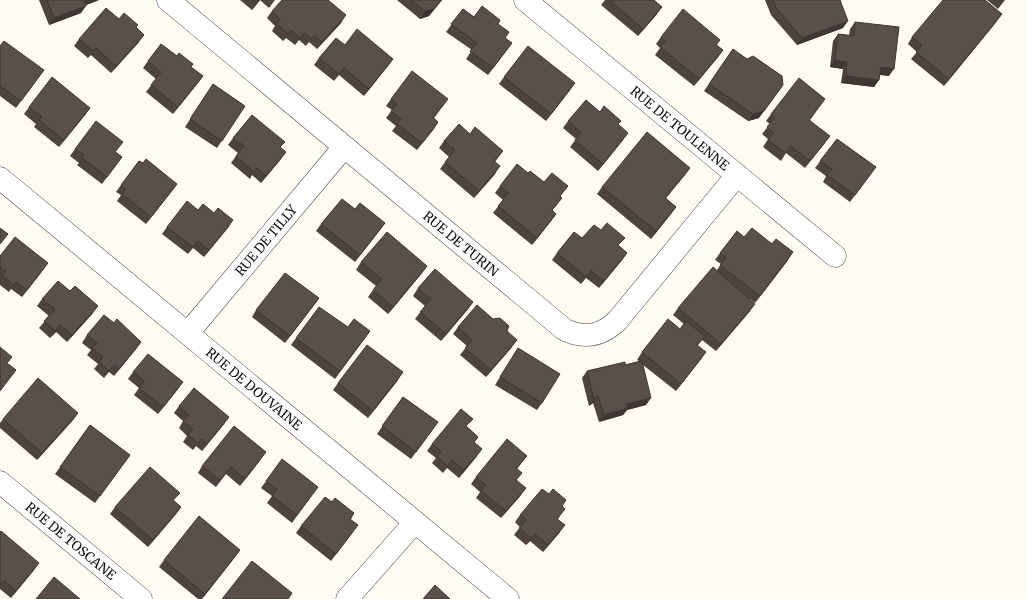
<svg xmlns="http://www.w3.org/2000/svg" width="1027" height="599" viewBox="0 0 1027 599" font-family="Merriweather,serif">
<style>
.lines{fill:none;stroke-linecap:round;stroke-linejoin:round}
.minor-casing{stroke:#434343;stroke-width:23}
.minor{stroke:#fff;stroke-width:22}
.wall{fill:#4d4440}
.shaded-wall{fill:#3e3734}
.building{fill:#594f4b;stroke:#3e3734}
.labels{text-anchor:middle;stroke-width:4;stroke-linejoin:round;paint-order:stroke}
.street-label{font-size:13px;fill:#101010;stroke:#fff}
</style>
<rect width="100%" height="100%" fill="#fffbf2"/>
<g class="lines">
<defs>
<g id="minor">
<path id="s1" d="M168,0L565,330C585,339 601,336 617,321L737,175"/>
<path id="s2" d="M525,0L835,256"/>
<path id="s3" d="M0,178L508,599"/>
<path id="s4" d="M188,333L344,147"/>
<path id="s5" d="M0,482L141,599"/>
<polyline points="347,599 415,522"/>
</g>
</defs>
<use href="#minor" class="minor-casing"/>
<use href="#minor" class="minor"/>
</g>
<g class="wall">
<polygon points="39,0 99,0 85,5 81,13 49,25"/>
<polygon points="240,0 260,0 252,10"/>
<polygon points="260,0 275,0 269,8"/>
<polygon points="397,0 442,0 429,16 420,19"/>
<polygon points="605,0 654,0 657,14 638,36 601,5"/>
<polygon points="765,0 840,0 843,28 797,45 771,15"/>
<polygon points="987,0 1005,0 998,9"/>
<polygon points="463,9 474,17 498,24 505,38 512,43 488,75 466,59 472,50 446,32"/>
<polygon points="272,11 341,23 317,49 309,42 306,46 299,40 295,45 286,38 283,41 272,31 275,26 267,18"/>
<polygon points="119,19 136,27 139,42 111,73 91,55 88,58 74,46 79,39"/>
<polygon points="997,21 944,86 911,59 917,52 908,44 912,37"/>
<polygon points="855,22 889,76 880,75 879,80 874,87 841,83 843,69 830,67 833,41 838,34 849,35 850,29"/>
<polygon points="661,37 717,45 723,50 718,57 694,86 655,55 660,48 656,44"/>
<polygon points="345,45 393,59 364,96 339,75 334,81 314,65 319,58"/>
<polygon points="0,46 44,70 16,108 0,96"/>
<polygon points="733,49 759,118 748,121 704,91"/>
<polygon points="148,61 191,67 203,76 173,114 146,92 156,79 143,68"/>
<polygon points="504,77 570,90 546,121 499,84"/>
<polygon points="213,84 245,106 217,148 185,127"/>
<polygon points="391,99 448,99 434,118 438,122 417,150 392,131 396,126 386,118 392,110 386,106"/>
<polygon points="825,99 810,120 825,143 805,168 786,153 781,161 763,147 768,139 762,134 770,124 766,121 771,114"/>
<polygon points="29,107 90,108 85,115 59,147 34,127 36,124 24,114"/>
<polygon points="600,112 618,125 623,140 598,171 570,147 576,139 563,128 568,121"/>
<polygon points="470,134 503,151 495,162 495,174 474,198 440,169 449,157 439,148 444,141"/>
<polygon points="233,138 281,147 281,159 261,183 252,175 250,179 231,163 238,153 228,145"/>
<polygon points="837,139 871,174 850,202 823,182 826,176 815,168"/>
<polygon points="75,149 116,152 122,157 102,184 77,165 79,163 70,156"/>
<polygon points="143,163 177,184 146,224 117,201 121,195 116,192 121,185"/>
<polygon points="690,168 666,198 676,207 651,239 597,194 602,187"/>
<polygon points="528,173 560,197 557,205 552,210 556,214 551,221 532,245 493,213 503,200 495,193 500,186"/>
<polygon points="355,209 385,223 355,262 316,231 321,224"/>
<polygon points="198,210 214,213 233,220 204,257 193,248 188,254 162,234 167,227"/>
<polygon points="744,237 788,260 755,303 750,299 750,311 716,351 702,340 698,345 701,359 676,391 643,365 646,405 627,410 623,415 599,422 593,403 589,406 582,378 587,371 625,365 639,361 637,360 642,352 680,329 684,324 673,315 678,308 717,270 721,264 715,260 720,253"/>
<polygon points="582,238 619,246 627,253 622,260 599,288 586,278 581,284 552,260 557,253"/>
<polygon points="0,256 43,270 22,297 11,289 9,292 0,285"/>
<polygon points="361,262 427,266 422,273 388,314 368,297 376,286 356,270"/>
<polygon points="418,288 473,302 468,309 441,341 415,319 425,306 413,296"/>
<polygon points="70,291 93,313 67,342 56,332 50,338 39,328 49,316 37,306 42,299"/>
<polygon points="319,298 285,343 252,317 256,310"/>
<polygon points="493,319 507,331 512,347 486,377 460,355 467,346 453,334 458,327"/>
<polygon points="114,323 141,342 136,349 114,376 109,372 104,378 94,369 98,364 87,355 91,350 82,343 87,335"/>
<polygon points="348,327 370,331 335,379 291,345 296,338"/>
<polygon points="518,348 542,403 537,410 495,385"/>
<polygon points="133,372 178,389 158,414 134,395 139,388 128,379"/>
<polygon points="398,380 368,418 333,390 338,383"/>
<polygon points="403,397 438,422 411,459 377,434"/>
<polygon points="179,406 229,417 224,424 202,451 196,446 193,450 183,442 187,436 179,428 183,421 174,413"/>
<polygon points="78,413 73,420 37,460 0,428 0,423 3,419"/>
<polygon points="90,425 130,455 95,503 55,474"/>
<polygon points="467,427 478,437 474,443 477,456 459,478 447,468 443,473 432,463 436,458 427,451 432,444"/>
<polygon points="527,456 517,469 517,480 521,495 501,518 476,498 480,492 471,484 476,477"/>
<polygon points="261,459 240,486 226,474 216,487 198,473 202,466"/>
<polygon points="266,481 318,487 292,523 267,503 272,496 261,488"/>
<polygon points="174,501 181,507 176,514 148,547 110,514 115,507"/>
<polygon points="332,502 354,513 351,519 353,532 331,561 296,533 301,526"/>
<polygon points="562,506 560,516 558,519 560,532 543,552 530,541 526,545 514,535 520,527 515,522 520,515"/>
<polygon points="0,532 34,570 11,598 0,589"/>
<polygon points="235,557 202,599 198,599 159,567 164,560"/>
</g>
<g class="shaded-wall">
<polygon points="86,0 99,0 79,8 84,1"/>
<polygon points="259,0 260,0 252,10 256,3"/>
<polygon points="441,0 442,0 429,16 420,19 425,11"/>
<polygon points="86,6 81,13 49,25 54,18"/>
<polygon points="662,7 657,14 638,36 643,29"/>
<polygon points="1002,14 997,21 944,86 949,79"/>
<polygon points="346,15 341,23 317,49 322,42"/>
<polygon points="848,21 843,28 797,45 802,38"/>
<polygon points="144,35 139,42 111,73 116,66"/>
<polygon points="723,50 718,57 694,86 699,79"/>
<polygon points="393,59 388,66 364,96 369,89"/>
<polygon points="835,60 847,62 843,69 830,67"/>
<polygon points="881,67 894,69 889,76 876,74"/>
<polygon points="203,76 198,83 173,114 178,107"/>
<polygon points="846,76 879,80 874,87 841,83"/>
<polygon points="575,83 570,90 546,121 551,114"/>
<polygon points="783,85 759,118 748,121 753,114"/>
<polygon points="90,108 85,115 59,147 64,140"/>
<polygon points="438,122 434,129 417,150 422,143"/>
<polygon points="628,133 623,140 598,171 603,164"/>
<polygon points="286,152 281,159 261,183 266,176"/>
<polygon points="500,166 495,174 474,198 479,191"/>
<polygon points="690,168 685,175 660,205 665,198"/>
<polygon points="177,184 172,191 146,224 151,217"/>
<polygon points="676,207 671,214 651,239 656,231"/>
<polygon points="556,214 551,221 532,245 537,238"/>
<polygon points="233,220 228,228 204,257 209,250"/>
<polygon points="385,223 380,230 355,262 360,255"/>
<polygon points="793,252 788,260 755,303 760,296"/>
<polygon points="627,253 622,260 599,288 604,281"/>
<polygon points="48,263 43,270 22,297 27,290"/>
<polygon points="427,266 422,273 388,314 393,307"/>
<polygon points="319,298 314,305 285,343 290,336"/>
<polygon points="473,302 468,309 441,341 446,334"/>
<polygon points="755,304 750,311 716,351 721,344"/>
<polygon points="98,306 93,313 67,342 72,335"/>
<polygon points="60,325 56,332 50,338 55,331"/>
<polygon points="517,340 512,347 486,377 491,370"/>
<polygon points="141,342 136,349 114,376 119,369"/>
<polygon points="706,352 701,359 676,391 681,384"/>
<polygon points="403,372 398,380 368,418 373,411"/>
<polygon points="183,382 178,389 158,414 163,407"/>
<polygon points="598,396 593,403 589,406 594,399"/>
<polygon points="651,398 646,405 627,410 623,415 599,422 604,415 626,404"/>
<polygon points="78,413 73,420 37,460 42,453"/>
<polygon points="229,417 224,424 202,451 207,444"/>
<polygon points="482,449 477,456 459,478 464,470"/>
<polygon points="266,452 261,459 240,486 245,479"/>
<polygon points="526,488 521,495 501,518 506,511"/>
<polygon points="181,507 176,514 148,547 153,540"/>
<polygon points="565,525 560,532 543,552 548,545"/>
<polygon points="535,534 530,541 526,545 531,538"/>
<polygon points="240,550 235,557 202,599 205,594"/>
<polygon points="39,563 34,570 11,598 16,591"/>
</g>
<g class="building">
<polygon points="47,0 86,0 84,1 86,6 54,18"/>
<polygon points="253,0 259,0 256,3"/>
<polygon points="282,0 328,0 346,15 322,42 314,35 311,39 304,33 300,38 291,30 288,34 277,24 280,19 272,11"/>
<polygon points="411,0 441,0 434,9 425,11"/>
<polygon points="609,0 654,0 662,7 643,29"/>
<polygon points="773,0 840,0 848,21 802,38 776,8"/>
<polygon points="943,0 985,0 1002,14 949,79 916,52 922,45 912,37"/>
<polygon points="482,6 500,20 498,24 509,32 505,38 512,43 493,68 470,51 477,43 451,24 463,9 474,17"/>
<polygon points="106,8 119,19 124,13 138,25 136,27 144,35 116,66 96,48 93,51 79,39"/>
<polygon points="683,9 720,40 716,45 723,50 699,79 660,47 665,41 661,37"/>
<polygon points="855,22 899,27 894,69 881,67 879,80 846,76 847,62 835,60 838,34 854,36"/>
<polygon points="357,29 393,59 369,89 344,68 339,74 319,58 336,38 345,45"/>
<polygon points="4,41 44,70 21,101 0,86 0,46"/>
<polygon points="161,44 177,56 179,53 193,64 191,67 203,76 178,107 151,85 161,72 148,61"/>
<polygon points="528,46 575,83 551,114 504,77"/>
<polygon points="733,49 747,59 753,56 782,76 783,85 764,111 753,114 709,84"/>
<polygon points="412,71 448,99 433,118 438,122 422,143 397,124 401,119 391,111 397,104 391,99"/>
<polygon points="52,77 90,108 64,140 39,120 42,117 29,107"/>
<polygon points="799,78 825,99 809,120 830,136 810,161 791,146 786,153 768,140 774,133 767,127 775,117 771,114"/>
<polygon points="213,84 245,106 222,141 190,119"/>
<polygon points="586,100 600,112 604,106 621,121 618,124 628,133 603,164 575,140 581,133 568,121"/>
<polygon points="252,115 285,142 280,147 286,152 266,176 257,168 254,172 236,156 244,146 233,138"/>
<polygon points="96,121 123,142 115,152 122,157 107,177 82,158 84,155 75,149"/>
<polygon points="459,124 470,134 475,127 503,151 494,161 500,166 479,191 445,162 455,150 444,141"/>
<polygon points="647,132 690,168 665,198 676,207 656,231 602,187"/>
<polygon points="837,139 876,167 855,195 827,175 832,169 820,161"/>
<polygon points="146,159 177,184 151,217 122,194 126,189 121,185 139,161 143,163"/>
<polygon points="517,164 528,173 530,171 544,182 552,173 568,186 560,196 562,198 552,210 556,214 537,238 498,206 509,193 500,186"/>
<polygon points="342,199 355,209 360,203 385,223 360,255 321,224"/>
<polygon points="187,201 198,210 203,204 214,213 218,208 233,220 209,250 198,241 193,247 167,227"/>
<polygon points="607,223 625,238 618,245 627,253 604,281 591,271 586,277 557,253 574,232 582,238 594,225 601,230"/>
<polygon points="0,228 8,234 0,244"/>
<polygon points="752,228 772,244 776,239 793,252 760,296 720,265 726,258 720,253 737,231 744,237"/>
<polygon points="387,232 427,266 393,307 373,290 382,279 361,262"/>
<polygon points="15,237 48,263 27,290 16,282 14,285 2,276 6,271 0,267 0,256"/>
<polygon points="713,267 755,304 721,344 678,308"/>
<polygon points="435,269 473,302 446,334 420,312 431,299 418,288"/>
<polygon points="285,273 319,298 290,336 256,310"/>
<polygon points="58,281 70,291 75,286 98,306 72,335 60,325 55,331 44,321 55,309 42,299"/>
<polygon points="477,305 493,319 500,318 509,326 507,331 517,340 491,370 465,348 472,340 458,327"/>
<polygon points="319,307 348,327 354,319 370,331 340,371 296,338"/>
<polygon points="104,315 114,323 117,319 141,342 119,369 114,365 109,371 99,362 103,357 92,348 97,343 87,335"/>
<polygon points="668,319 680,329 686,321 705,336 697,345 706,352 681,384 642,352"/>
<polygon points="367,345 403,372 373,411 338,383"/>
<polygon points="0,347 12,357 7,363 16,370 0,391"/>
<polygon points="518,348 560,374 542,403 500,377"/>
<polygon points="148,354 183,382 163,407 139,388 144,381 133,372"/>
<polygon points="642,361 651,398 626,404 628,408 604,415 598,396 594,399 587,371 625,362 625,365"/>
<polygon points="38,378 78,413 42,453 3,419"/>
<polygon points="194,388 229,417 207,444 201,439 198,443 188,435 193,429 183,421 189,415 179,406"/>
<polygon points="403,397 438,422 416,452 382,426"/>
<polygon points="461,409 473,419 466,426 478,437 474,442 482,449 464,470 452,460 448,466 443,462 437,456 441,451 432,444"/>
<polygon points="90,425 130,455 100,496 60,467"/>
<polygon points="234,426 266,452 245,479 231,467 220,480 202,466"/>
<polygon points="507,439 527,456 516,468 522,473 516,480 526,488 506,511 481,491 486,485 476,477"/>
<polygon points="282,459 318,487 297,515 272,496 277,489 266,481"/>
<polygon points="150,467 180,493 173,500 181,507 153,540 115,507"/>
<polygon points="542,489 549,494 553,489 566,500 562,506 565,509 557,519 565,525 548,545 535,534 531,538 519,528 526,520 520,515"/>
<polygon points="325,497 332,502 335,498 354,513 350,519 358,525 336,554 301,526"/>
<polygon points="199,516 240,550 205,594 164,560"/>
<polygon points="1,531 39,563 16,591 4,581 0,585 0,532"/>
<polygon points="252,561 292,593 288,599 222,599"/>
<polygon points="54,577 80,599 36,599"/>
<polygon points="435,585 450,599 423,599"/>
</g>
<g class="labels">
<g class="street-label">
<text dy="5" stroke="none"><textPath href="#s2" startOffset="201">RUE DE TOULENNE</textPath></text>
<text dy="5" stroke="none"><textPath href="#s4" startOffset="121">RUE DE TILLY</textPath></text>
<text dy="5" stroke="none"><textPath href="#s1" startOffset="381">RUE DE TURIN</textPath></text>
<text dy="5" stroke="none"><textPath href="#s3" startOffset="330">RUE DE DOUVAINE</textPath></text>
<text dy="5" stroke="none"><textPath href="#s5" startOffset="92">RUE DE TOSCANE</textPath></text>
</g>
</g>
</svg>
